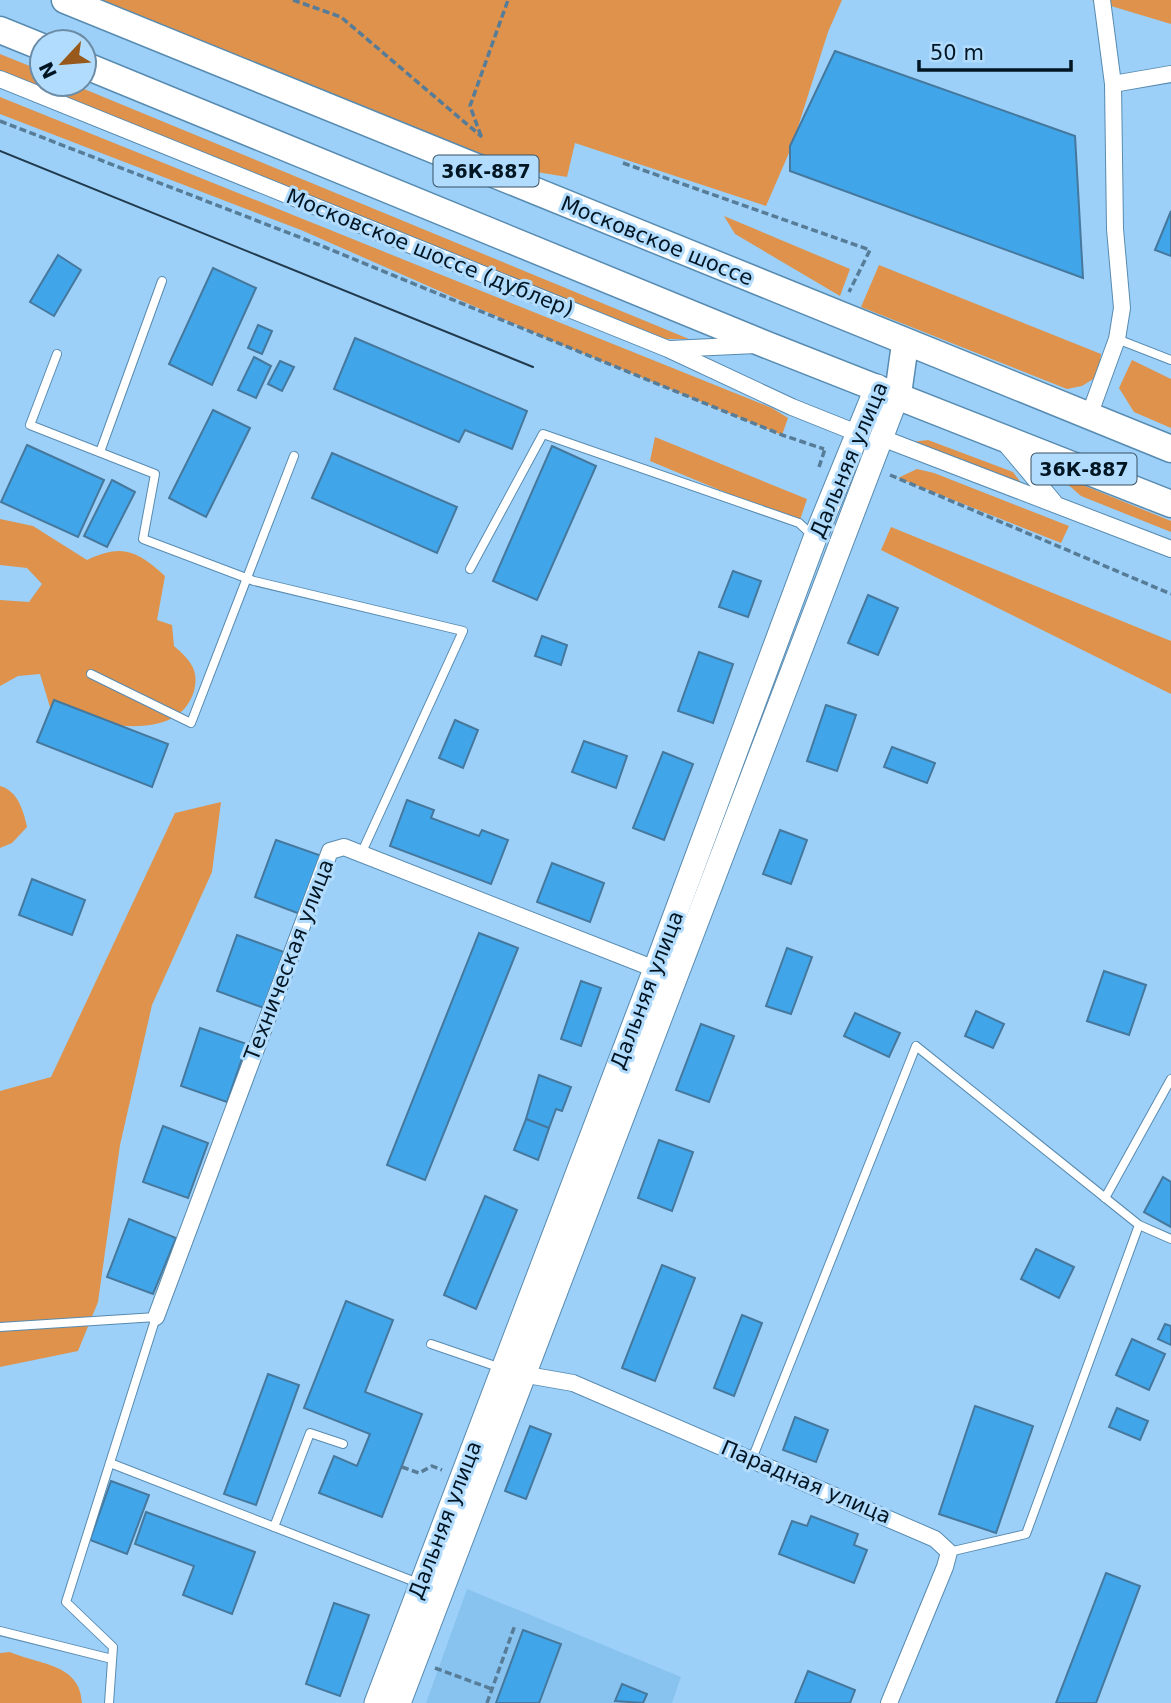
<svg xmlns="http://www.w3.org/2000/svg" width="1171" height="1703" viewBox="0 0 1171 1703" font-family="'DejaVu Sans',sans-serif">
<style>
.built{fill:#88c3f0}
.green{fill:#de924b}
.building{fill:#40a6e9;stroke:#46789d;stroke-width:2}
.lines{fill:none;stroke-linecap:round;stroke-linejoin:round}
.lane-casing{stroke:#588bb0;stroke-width:10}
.street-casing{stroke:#588bb0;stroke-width:18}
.secondary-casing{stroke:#588bb0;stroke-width:25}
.primary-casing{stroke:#588bb0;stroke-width:29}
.path{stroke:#577c98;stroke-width:3.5;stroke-dasharray:7 3.5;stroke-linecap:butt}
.lane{stroke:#fff;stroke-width:8}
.street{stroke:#fff;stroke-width:16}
.secondary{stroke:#fff;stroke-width:23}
.primary{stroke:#fff;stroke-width:26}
.tram{stroke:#213a4d;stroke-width:2}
.labels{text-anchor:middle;stroke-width:6;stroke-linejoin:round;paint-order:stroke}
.shield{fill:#b2dcfd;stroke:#375164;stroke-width:2}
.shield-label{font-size:19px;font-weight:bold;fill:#021523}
.street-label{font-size:21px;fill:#021523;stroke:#b2dcfd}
</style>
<rect width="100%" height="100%" fill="#9cd0f8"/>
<polygon class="built" points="467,1589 681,1677 672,1703 426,1703"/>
<g class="green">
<polygon points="65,0 842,0 828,32 792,146 766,206 575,143 567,177 457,159"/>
<polygon points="1091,0 1171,0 1171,24"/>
<polygon points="0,54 42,71 42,84 72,84 689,339 666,339 0,71"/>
<polygon points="0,97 772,408 788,418 782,435 560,344 301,230 0,114"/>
<polygon points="724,216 850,269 840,296 735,234"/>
<polygon points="879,265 1101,354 1098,376 1082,386 1067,389 861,307"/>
<polygon points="1132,360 1171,379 1171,428 1134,412 1119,388"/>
<polygon points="655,437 807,499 799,523 650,461"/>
<polygon points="928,440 1013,472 1028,492 911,442"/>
<polygon points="917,469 934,473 1069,526 1061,543 898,478"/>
<polygon points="1056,474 1171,521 1171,532 1081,496"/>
<path d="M0,519L33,526L87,560C123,543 137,551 165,576L157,620L172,625L174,646C189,659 200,670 194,691C177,746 97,721 53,717L40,674L18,676L0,686V600L29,602L42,584L27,568L0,565Z"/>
<polygon points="891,527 1171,641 1171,694 881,550"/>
<path d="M0,786C18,791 23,810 27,827L12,843L0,848Z"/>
<polygon points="221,802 212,872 152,1005 120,1145 98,1302 78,1351 0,1367 0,1091 51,1077 175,813"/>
<path d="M10,1652C39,1665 80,1663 82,1703H0V1653Z"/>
</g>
<g class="building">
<polygon points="835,51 1075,136 1083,278 790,171 790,146"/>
<polygon points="1171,211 1171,256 1155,250"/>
<polygon points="58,255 81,270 54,316 30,302"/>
<polygon points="213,268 256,288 212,385 169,364"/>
<polygon points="258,325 272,331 262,354 248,348"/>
<polygon points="355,338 527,411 512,449 465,430 459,442 334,389"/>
<polygon points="254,357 271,366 256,398 238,390"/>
<polygon points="280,361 294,367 282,391 268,384"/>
<polygon points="213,410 250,428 206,517 169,498"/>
<polygon points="27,445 104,480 78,537 1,502"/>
<polygon points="552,446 596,466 537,600 493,581"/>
<polygon points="332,453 457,507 437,553 312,498"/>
<polygon points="112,480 135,492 107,547 84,536"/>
<polygon points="733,571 761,581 748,617 719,607"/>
<polygon points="868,595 898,608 878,655 848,643"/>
<polygon points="542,636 567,645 561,665 535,656"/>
<polygon points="699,652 733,664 713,723 678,711"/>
<polygon points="54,700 168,744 152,787 37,742"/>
<polygon points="826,705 856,715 837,771 807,761"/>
<polygon points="455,720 478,730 463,768 439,758"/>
<polygon points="584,741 627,756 616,788 572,772"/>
<polygon points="892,747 935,763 927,783 884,767"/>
<polygon points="663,752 693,764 664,840 633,828"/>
<polygon points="407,800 434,810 431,818 479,836 482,830 508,840 491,884 390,846"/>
<polygon points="780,830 807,840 791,884 763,874"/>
<polygon points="276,840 322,856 300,914 255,897"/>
<polygon points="552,863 604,883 590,922 537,902"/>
<polygon points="32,879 85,900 72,935 19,915"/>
<polygon points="479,933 518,948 425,1180 387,1165"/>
<polygon points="237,935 284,952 264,1008 217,991"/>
<polygon points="787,948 812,957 791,1014 766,1006"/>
<polygon points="1104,971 1146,985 1129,1035 1087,1021"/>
<polygon points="581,981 601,988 581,1046 561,1039"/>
<polygon points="976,1011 1004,1024 993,1048 965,1036"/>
<polygon points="855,1013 900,1033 889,1057 844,1036"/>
<polygon points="701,1024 734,1036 709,1102 676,1090"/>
<polygon points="200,1028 247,1044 227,1102 181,1086"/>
<polygon points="539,1075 571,1087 562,1111 556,1109 549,1128 526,1119"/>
<polygon points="526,1119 549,1128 538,1160 514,1150"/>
<polygon points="163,1126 208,1143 188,1198 143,1182"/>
<polygon points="659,1140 693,1152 672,1211 638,1198"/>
<polygon points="1163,1177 1171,1182 1171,1227 1144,1212"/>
<polygon points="485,1196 517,1210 476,1309 444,1295"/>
<polygon points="129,1219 176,1238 153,1294 107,1277"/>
<polygon points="1036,1249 1074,1267 1059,1298 1021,1279"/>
<polygon points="662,1265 695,1278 655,1381 622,1368"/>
<polygon points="346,1301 393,1320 365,1392 422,1414 382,1517 319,1493 334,1456 357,1466 370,1434 304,1408"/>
<polygon points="742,1315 762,1323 734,1396 714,1388"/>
<polygon points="1165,1324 1171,1326 1171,1345 1158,1339"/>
<polygon points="1132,1339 1165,1354 1149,1390 1116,1375"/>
<polygon points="268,1374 299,1385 256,1505 224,1494"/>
<polygon points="975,1406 1033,1426 996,1533 939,1514"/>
<polygon points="1117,1408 1148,1421 1140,1440 1109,1427"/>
<polygon points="795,1417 828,1430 816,1462 783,1450"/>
<polygon points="530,1426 551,1434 526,1499 505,1491"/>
<polygon points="111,1481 149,1495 127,1554 90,1540"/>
<polygon points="146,1512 255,1552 232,1614 183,1595 194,1566 135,1544"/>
<polygon points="811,1516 858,1534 854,1545 867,1550 854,1583 779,1554 792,1521 807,1526"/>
<polygon points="1106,1573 1140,1586 1096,1703 1056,1703"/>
<polygon points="334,1603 369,1615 340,1696 306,1684"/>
<polygon points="523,1630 561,1644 541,1698 539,1703 496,1703"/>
<polygon points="808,1671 855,1690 850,1703 795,1703"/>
<polygon points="622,1684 647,1694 643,1703 615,1701"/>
</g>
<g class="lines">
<defs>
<g id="lane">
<polyline points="1117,339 1171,360"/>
<polyline points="57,354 30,425 155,474 143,539 254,581 463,631 361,854"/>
<polyline points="100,452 162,281"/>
<polyline points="470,569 543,434 799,523 813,536"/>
<polyline points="91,674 191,723 294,456"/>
<polyline points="1105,1198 1171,1079"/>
<polyline points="1139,1225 1171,1239"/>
<polyline points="0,1327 156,1317 66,1602 113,1647 109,1703"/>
<polyline points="431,1344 501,1368"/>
<polyline points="752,1459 916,1046 1139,1225 1026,1534 949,1552"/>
<polyline points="110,1463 418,1583"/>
<polyline points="274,1527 310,1433 343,1444"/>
<polyline points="0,1631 112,1659"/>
</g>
<g id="street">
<polyline points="0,79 668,349 792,407 857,433"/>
<polyline points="1113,84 1171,74"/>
<polyline points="670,349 756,345"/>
<polyline points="1089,416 1117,339 1122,308 1115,229 1113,84 1102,0"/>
<polyline points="882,438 1171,549"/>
<polyline points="1003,441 1054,502"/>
<polyline points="156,1317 330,851 344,847 655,969"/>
<polyline points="516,1373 573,1383 935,1539 949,1552 945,1567 889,1703"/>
</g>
<g id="secondary">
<polyline points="376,1703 655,969 815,538 877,386"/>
<polyline points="399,1703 898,394"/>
</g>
<g id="primary">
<polyline points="65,0 1171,449"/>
<polyline points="0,30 42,47"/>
<polyline points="84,65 767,345 1171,504"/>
<polyline points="898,394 905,344"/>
</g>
</defs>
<use href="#lane" class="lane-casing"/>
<use href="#street" class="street-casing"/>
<use href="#secondary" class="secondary-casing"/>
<use href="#primary" class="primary-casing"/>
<g class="path">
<polyline points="293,0 341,17 482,137"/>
<polyline points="0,121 317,244 782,435 824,449"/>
<polyline points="481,136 470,106 508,0"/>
<polyline points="623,163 870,250 849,292"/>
<polyline points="819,467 825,449"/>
<polyline points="890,475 1171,594"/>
<polyline points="402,1467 419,1473 432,1466 442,1470"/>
<polyline points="435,1668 492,1689"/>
<polyline points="487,1703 515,1625"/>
</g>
<use href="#lane" class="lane"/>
<use href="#street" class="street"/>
<use href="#secondary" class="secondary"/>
<use href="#primary" class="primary"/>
<polyline class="tram" points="0,151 533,367"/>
</g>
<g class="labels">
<g class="shield">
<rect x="433.5" y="155.5" width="105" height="31" rx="5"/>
<rect x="1031.5" y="453.5" width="105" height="31" rx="5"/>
</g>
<g class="shield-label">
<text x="486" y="178">36К-887</text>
<text x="1084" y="476">36К-887</text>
</g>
<g class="street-label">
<text transform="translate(657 241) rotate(22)" y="7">Московское шоссе</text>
<text transform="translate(430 253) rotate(22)" y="7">Московское шоссе (дублер)</text>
<text transform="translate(849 460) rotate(-67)" y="7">Дальняя улица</text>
<text transform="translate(289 960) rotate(-69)" y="7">Техническая улица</text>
<text transform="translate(647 990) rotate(-69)" y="7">Дальняя улица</text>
<text transform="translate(806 1482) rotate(23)" y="7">Парадная улица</text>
<text transform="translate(445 1520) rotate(-69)" y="7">Дальняя улица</text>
</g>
</g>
<g transform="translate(63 63) rotate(244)"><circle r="33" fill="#b2dcfd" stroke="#6c8ca6" stroke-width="2"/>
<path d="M0-5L12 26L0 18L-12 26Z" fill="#975a1c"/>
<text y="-10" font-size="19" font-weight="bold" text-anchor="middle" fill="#021523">N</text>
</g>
<path d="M919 60v10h152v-10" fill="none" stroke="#021523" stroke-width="3.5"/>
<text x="930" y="60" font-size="21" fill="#021523" stroke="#b2dcfd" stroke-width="5" paint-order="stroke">50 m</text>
</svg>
